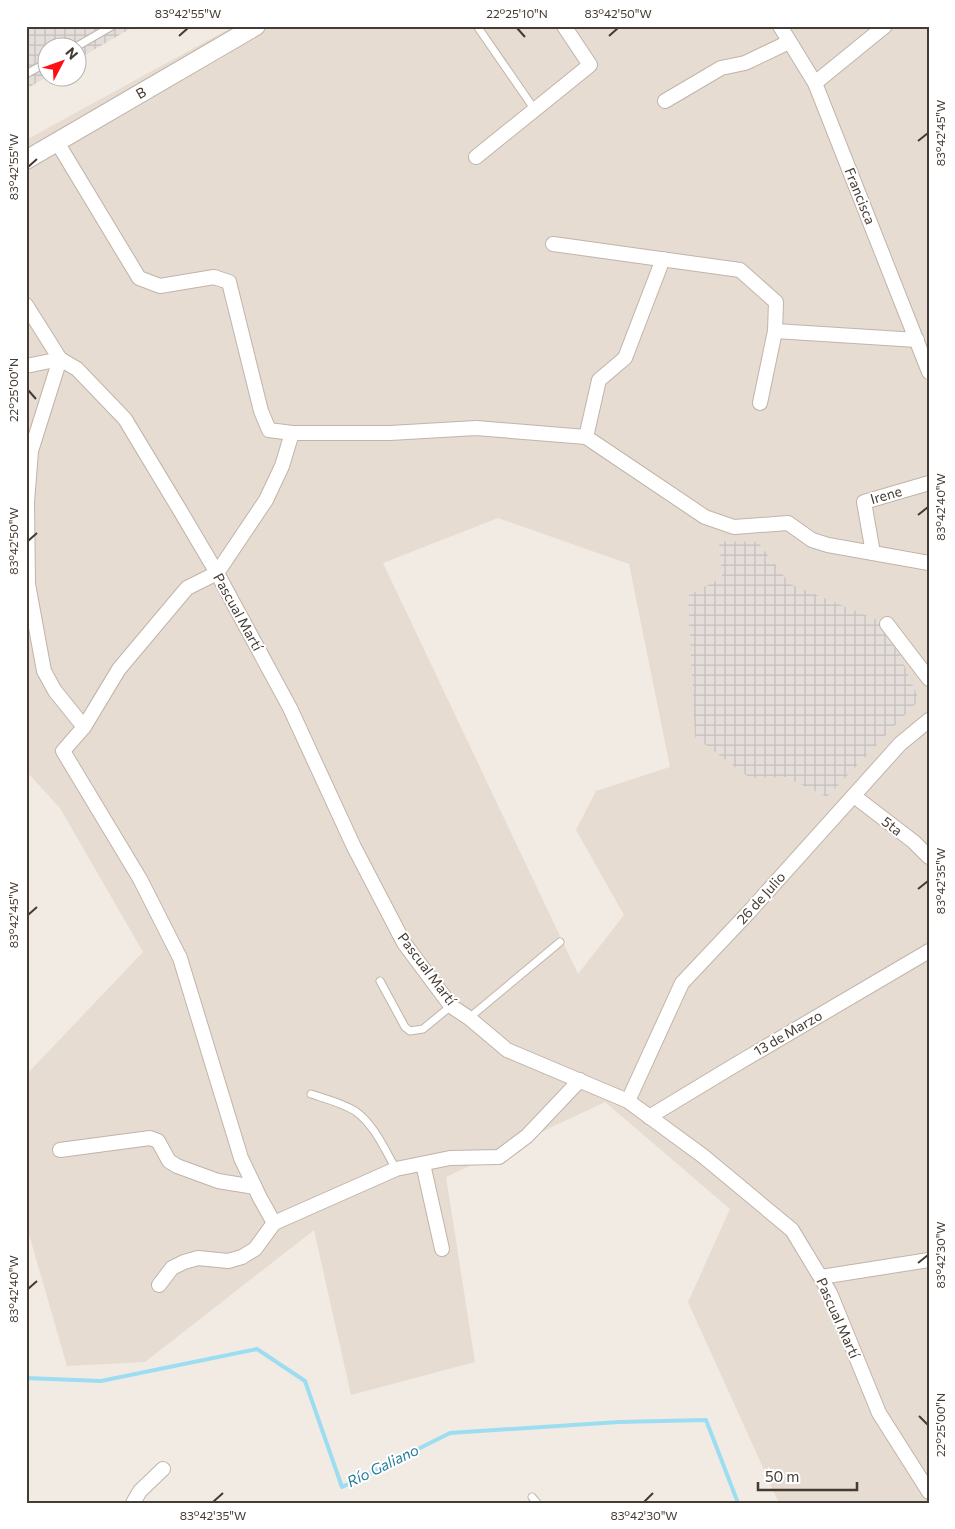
<svg xmlns="http://www.w3.org/2000/svg" width="955" height="1529" viewBox="0 0 955 1529" font-family="Commissioner,sans-serif">
<style>
.residential{fill:#e6dcd1;fill-rule:evenodd}
.industrial{fill:url(#industrial-grid)}
.lines{fill:none;stroke-linecap:round;stroke-linejoin:round}
.stream{stroke:#9dddf2;stroke-width:4}
.service-casing{stroke:#c1b4a9;stroke-width:9}
.minor-casing{stroke:#c1b4a9;stroke-width:16}
.tertiary-casing{stroke:#c1b4a9;stroke-width:20}
.service{stroke:#fff;stroke-width:7}
.minor{stroke:#fff;stroke-width:14}
.tertiary{stroke:#fff;stroke-width:18}
.ticks{fill:none;stroke:#443b33;stroke-width:2}
.labels{text-anchor:middle;stroke-width:4;stroke-linejoin:round;paint-order:stroke}
.street-label{font-size:14px;fill:#443b33;stroke:#fff}
.water-label{font-size:15px;font-style:italic;fill:#267d9a;stroke:#fff}
.neatline{fill:none;stroke:#443b33;stroke-width:2}
.ticks-label{font-size:12px;text-anchor:middle;fill:#443b33}
</style>
<defs>
<pattern id="industrial-grid" width="8" height="8" patternUnits="userSpaceOnUse" patternTransform="scale(1.25)"><rect width="8" height="8" fill="#e4ddd9"/><path d="M0 4h8M4 0v8" fill="none" stroke="#c5bfbb"/></pattern>
</defs>
<rect width="100%" height="100%" fill="#f2ebe3"/>
<path class="residential" d="M234,26H929V1503H779L688,1302L730,1209L605,1102L446,1177L475,1362L351,1395L314,1230L145,1362L67,1366L26,1224V1075L143,952L60,808L26,771V140ZM498,518L629,564L670,767L596,791L576,830L624,915L578,974L383,563Z"/>
<g class="industrial">
<polygon points="26,26 135,26 78,59 78,48 48,48 47,77 26,89"/>
<polygon points="719,541 758,542 790,584 887,624 919,700 827,797 786,777 750,778 695,737 688,596 722,577"/>
</g>
<g class="lines">
<polyline class="stream" points="26,1378 101,1381 257,1349 305,1381 342,1487 450,1433 619,1422 706,1420 738,1503"/>
<defs>
<g id="service">
<polyline points="477,26 535,110"/>
<polyline points="74,48 112,26"/>
<polyline points="26,74 48,62"/>
<polyline points="380,981 405,1027 410,1031 423,1029 451,1006"/>
<polyline points="469,1018 560,942"/>
<path d="M311,1094C326,1099 342,1103 355,1111C374,1124 385,1150 396,1169"/>
<polyline points="532,1497 537,1503"/>
</g>
<g id="minor">
<polyline points="780,26 815,83 929,372"/>
<polyline points="815,83 885,26"/>
<polyline points="665,101 721,68 745,63 789,42"/>
<polyline points="57,142 139,278 160,286 214,277 229,282 261,411 269,430 292,433 390,433 476,428 586,437 705,517 734,527 788,523 812,540 828,545 929,563"/>
<polyline points="476,157 590,65 564,26"/>
<polyline points="553,244 740,270 776,302 775,331 760,403"/>
<polyline points="26,305 60,359 77,369 125,419 178,507 217,573 290,708 354,847 404,943 451,1006 469,1018 507,1050 628,1101 703,1156 792,1230 830,1293 879,1413 929,1492"/>
<polyline points="775,331 917,340"/>
<polyline points="26,366 60,359 31,451 27,502 28,584 44,671 55,691 84,727"/>
<polyline points="586,437 599,380 625,358 663,259"/>
<polyline points="873,553 864,502 929,483"/>
<polyline points="887,624 929,679"/>
<polyline points="854,796 914,842 929,857"/>
<polyline points="628,1101 682,983 749,912 900,744 929,720"/>
<polyline points="649,1117 735,1065 929,951"/>
<polyline points="60,1150 150,1138 158,1141 169,1161 177,1166 218,1181 255,1187"/>
<polyline points="423,1164 442,1249"/>
<polyline points="274,1223 260,1198 241,1158 180,958 140,879 63,751 84,727 119,669 187,588 217,573 266,500 282,466 292,433"/>
<polyline points="821,1277 929,1260"/>
<polyline points="159,1285 172,1268 184,1262 198,1258 228,1261 242,1257 255,1249 274,1223 396,1169 450,1158 499,1157 527,1136 580,1080"/>
<polyline points="133,1503 140,1491 163,1469"/>
</g>
<polyline id="tertiary" points="26,160 256,26"/>
</defs>
<use href="#service" class="service-casing"/>
<use href="#minor" class="minor-casing"/>
<use href="#tertiary" class="tertiary-casing"/>
<use href="#service" class="service"/>
<use href="#minor" class="minor"/>
<use href="#tertiary" class="tertiary"/>
</g>
<path class="ticks" d="M517,28L525,37M179,36L188,28M609,36L618,28M918,141L928,133M28,167L37,159M28,390L36,399M918,515L928,507M28,541L37,533M918,889L928,881M28,915L37,907M918,1263L928,1255M28,1289L37,1281M919,1416L928,1425M213,1502L223,1493M644,1502L653,1493"/>
<g class="labels">
<g class="street-label">
<text transform="translate(141 93) rotate(-30)" y="5">B</text>
<text transform="translate(860 196) rotate(68)" y="5">Francisca</text>
<text transform="translate(886 495) rotate(-16)" y="5">Irene</text>
<text transform="translate(238 612) rotate(61)" y="5">Pascual Martí</text>
<text transform="translate(892 826) rotate(38)" y="5">5ta</text>
<text transform="translate(761 898) rotate(-48)" y="5">26 de Julio</text>
<text transform="translate(427 969) rotate(53)" y="5">Pascual Martí</text>
<text transform="translate(788 1033) rotate(-30)" y="5">13 de Marzo</text>
<text transform="translate(838 1318) rotate(66)" y="5">Pascual Martí</text>
</g>
<g class="water-label">
<text transform="translate(383 1466) rotate(-26)" y="5">Río Galiano</text>
</g>
</g>
<rect width="955" height="1529" fill="none" stroke="#ffffff" stroke-width="55"/>
<g transform="translate(62 62) rotate(49)"><circle r="24" fill="#ffffff" stroke="#b4b1ad"/>
<path d="M0-4L9 19L0 12L-9 19Z" fill="#ff0e12"/>
<text y="-8" font-size="14" font-weight="bold" text-anchor="middle" fill="#443b33">N</text>
</g>
<path d="M758 1482v8h99v-8" fill="none" stroke="#443b33" stroke-width="2.5"/>
<text x="765" y="1482" font-size="15" fill="#443b33" stroke="#ffffff" stroke-width="4" paint-order="stroke">50 m</text>
<rect x="28" y="28" width="900" height="1474" class="neatline"/>
<g class="ticks-label">
<text x="188" y="18">83°42'55"W</text>
<text x="517" y="18">22°25'10"N</text>
<text x="618" y="18">83°42'50"W</text>
<text transform="translate(941 133) rotate(-90)" y="4">83°42'45"W</text>
<text transform="translate(14 167) rotate(-90)" y="4">83°42'55"W</text>
<text transform="translate(14 390) rotate(-90)" y="4">22°25'00"N</text>
<text transform="translate(941 507) rotate(-90)" y="4">83°42'40"W</text>
<text transform="translate(14 541) rotate(-90)" y="4">83°42'50"W</text>
<text transform="translate(941 881) rotate(-90)" y="4">83°42'35"W</text>
<text transform="translate(14 915) rotate(-90)" y="4">83°42'45"W</text>
<text transform="translate(941 1255) rotate(-90)" y="4">83°42'30"W</text>
<text transform="translate(14 1289) rotate(-90)" y="4">83°42'40"W</text>
<text transform="translate(941 1425) rotate(-90)" y="4">22°25'00"N</text>
<text x="213" y="1520">83°42'35"W</text>
<text x="644" y="1520">83°42'30"W</text>
</g>
</svg>
